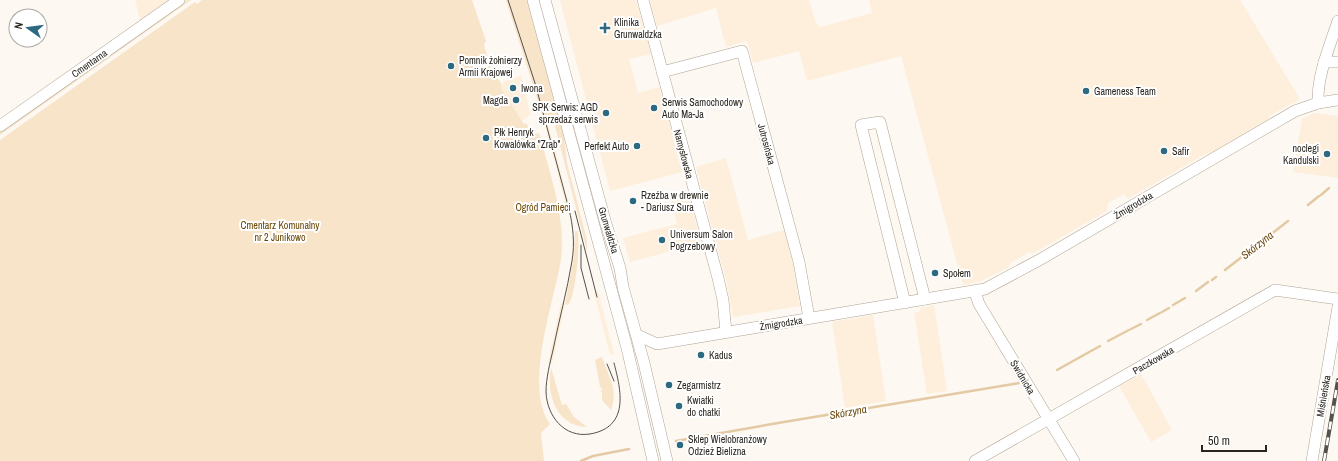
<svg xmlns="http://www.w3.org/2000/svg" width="1338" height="461" viewBox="0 0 1338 461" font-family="'Archivo Narrow',sans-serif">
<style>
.built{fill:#fdefdc}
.green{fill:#f8e4c9}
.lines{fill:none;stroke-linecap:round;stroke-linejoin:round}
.stream{stroke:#e3c9a4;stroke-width:2.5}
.minor-casing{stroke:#afa393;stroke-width:12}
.minor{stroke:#fff;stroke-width:11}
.tram{stroke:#56514a;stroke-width:1}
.rail-casing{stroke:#56514a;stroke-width:4}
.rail{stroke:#fff;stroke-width:2.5;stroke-dasharray:8;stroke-linecap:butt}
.poi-dot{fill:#2d6a81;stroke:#fff;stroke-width:1.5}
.labels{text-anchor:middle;stroke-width:4;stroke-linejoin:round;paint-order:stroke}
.poi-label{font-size:10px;fill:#2a251f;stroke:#fff;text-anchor:start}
.street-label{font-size:10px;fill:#2a251f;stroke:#fff}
.park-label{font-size:10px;fill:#684503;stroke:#fff}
.water-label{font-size:11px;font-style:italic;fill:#6b4809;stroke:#fff}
</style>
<rect width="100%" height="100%" fill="#fdf8f1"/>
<g class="built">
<polygon points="135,0 169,0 140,20"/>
<polygon points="560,0 636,0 651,54 629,59 638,93 660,87 682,172 610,191"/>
<polygon points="650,0 809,0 816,23 820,27 872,13 869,0 1240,0 1300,99 1269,116 1269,120 1211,154 1207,153 1128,199 1124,194 1108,203 1107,211 1032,254 1029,252 1009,264 1009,267 981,281 963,285 901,56 807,81 799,51 753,63 747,41 726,47 716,8 657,26"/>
<polygon points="521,76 530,113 530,115 522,121 502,90 502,84 505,81"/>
<polygon points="1313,113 1338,116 1338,178 1293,172 1302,119"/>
<polygon points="547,119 570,209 567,210 544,120"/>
<polygon points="726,158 748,240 784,230 793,264 800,306 733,317 727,284 696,167"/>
<polygon points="689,196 701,243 630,262 623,238 677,224 671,201"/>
<polygon points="598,291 614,354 610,355 594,292"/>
<polygon points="561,303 565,304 552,364 548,363"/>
<polygon points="934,305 947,391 927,394 914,312 920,312 920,308"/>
<polygon points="873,315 886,401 845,408 832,322"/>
<polygon points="1141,374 1172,430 1151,442 1119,386"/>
</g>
<g class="green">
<polygon points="187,0 191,0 0,135 0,132"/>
<path d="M202,0H472L486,41L484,45L492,72L501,83L502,90L524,124L526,123L533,135L539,133C550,174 566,217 561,259C554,303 523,386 550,424L541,433L544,461H0V140L195,2L197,4Z"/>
<polygon points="506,0 527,0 564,137 567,163 587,240 587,251 553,118 544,120"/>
<path d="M575,231H578C580,244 576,296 568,305L565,304L574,256Z"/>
<path d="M602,357C608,375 619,391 611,410L602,400V392H599L602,391L601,387H598L600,386L595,360Z"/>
<path d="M551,368L562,405L566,404L574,417L587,427C556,426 546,394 551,368Z"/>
</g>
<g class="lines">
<g class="stream">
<polyline points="1321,195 1329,188"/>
<polyline points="1308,205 1319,196"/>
<polyline points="1225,270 1288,221"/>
<polyline points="1212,280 1216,277"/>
<polyline points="1196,291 1208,282"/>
<polyline points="1173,305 1185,298"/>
<polyline points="1162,312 1169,308"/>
<polyline points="1147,320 1160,313"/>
<polyline points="1131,329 1141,324"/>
<polyline points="1108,341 1129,330"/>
<polyline points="1057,370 1100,346"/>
<polyline points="676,441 778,423 1019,383"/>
<polyline points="581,461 593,456 629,449"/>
</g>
<defs>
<g id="minor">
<polyline points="533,0 627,348 653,461"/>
<polyline points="545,0 606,224 620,268 623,287 644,363 667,461"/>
<polyline points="643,0 718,278 723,300 726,332"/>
<polyline points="1324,62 1338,62"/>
<polyline points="662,72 742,51 799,262 809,318"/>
<path d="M1318,103C1317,76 1329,48 1338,21"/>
<polyline points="0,126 179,0"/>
<polyline points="975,292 979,304 1074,461"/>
<polyline points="905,303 861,125 880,122 925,299"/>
<polyline points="637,335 657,344 985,289 1041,259 1295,111 1318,103 1338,100"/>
<polyline points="975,461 1275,290 1338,299"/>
<polyline points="1312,461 1338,307"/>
</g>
</defs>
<use href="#minor" class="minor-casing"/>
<use href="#minor" class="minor"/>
<g class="tram">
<path d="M508,0L535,83L569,209C573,226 575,243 572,261C567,291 559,320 553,350C550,363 546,378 546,392C547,416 564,438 590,434C630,427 621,390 614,363"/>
<polyline points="575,211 597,297"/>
<polyline points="581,245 581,268 589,299"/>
<polyline points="607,364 614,381"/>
</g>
<defs>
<polyline id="rail" points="1324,461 1338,380"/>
</defs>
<use href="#rail" class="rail-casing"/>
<use href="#rail" class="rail"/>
</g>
<g class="poi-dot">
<path d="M603 22h4v4h4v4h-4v4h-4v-4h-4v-4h4z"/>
<circle cx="451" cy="66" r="4"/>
<circle cx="513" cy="88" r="4"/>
<circle cx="1086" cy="91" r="4"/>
<circle cx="516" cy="100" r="4"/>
<circle cx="654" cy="108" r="4"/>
<circle cx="606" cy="113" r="4"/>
<circle cx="486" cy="138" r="4"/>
<circle cx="637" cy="146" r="4"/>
<circle cx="1164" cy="151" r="4"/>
<circle cx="1327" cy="154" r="4"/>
<circle cx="633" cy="201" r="4"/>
<circle cx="662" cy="240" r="4"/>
<circle cx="935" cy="273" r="4"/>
<circle cx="701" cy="355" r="4"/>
<circle cx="669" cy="385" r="4"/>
<circle cx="679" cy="406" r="4"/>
<circle cx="680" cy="445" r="4"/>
</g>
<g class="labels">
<g class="poi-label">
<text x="614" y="26">Klinika<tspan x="614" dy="12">Grunwaldzka</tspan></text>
<text x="459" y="64">Pomnik żołnierzy<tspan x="459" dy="12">Armii Krajowej</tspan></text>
<text x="521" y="92">Iwona</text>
<text x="1094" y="95">Gameness Team</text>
<text x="508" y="104" text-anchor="end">Magda</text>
<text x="662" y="106">Serwis Samochodowy<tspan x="662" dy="12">Auto Ma-Ja</tspan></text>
<text x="598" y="111" text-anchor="end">SPK Serwis: AGD<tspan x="598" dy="12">sprzedaż serwis</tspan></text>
<text x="494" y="136">Płk Henryk<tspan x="494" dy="12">Kowalówka "Zrąb"</tspan></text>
<text x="629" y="150" text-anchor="end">Perfekt Auto</text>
<text x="1319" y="152" text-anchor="end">noclegi<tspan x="1319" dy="12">Kandulski</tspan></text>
<text x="1172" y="155">Safir</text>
<text x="641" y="199">Rzeźba w drewnie<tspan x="641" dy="12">- Dariusz Sura</tspan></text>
<text x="670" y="238">Universum Salon<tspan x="670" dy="12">Pogrzebowy</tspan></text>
<text x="943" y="277">Społem</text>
<text x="709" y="359">Kadus</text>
<text x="677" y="389">Zegarmistrz</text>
<text x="687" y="404">Kwiatki<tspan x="687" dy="12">do chatki</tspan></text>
<text x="688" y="443">Sklep Wielobranżowy<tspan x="688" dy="12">Odzież Bielizna</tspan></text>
</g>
<g class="street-label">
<text transform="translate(89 63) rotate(-35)" y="4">Cmentarna</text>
<text transform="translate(767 144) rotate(75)" y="4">Jutrosińska</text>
<text transform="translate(684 154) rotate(75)" y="4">Namysłowska</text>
<text transform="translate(1133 205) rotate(-31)" y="4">Żmigrodzka</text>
<text transform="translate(609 230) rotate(73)" y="4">Grunwaldzka</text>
<text transform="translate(781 323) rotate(-9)" y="4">Żmigrodzka</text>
<text transform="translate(1153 360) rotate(-30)" y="4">Paczkowska</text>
<text transform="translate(1023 377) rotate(59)" y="4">Świdnicka</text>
<text transform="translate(1323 396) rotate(-80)" y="4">Miśnieńska</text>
</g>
<g class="park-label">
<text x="543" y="211">Ogród Pamięci</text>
<text x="280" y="229">Cmentarz Komunalny<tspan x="280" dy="12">nr 2 Junikowo</tspan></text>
</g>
<g class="water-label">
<text transform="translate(1257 245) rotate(-38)" y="4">Skórzyna</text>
<text transform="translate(848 412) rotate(-10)" y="4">Skórzyna</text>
</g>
</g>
<g transform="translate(28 28) rotate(284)"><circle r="19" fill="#ffffff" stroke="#aaa8a5"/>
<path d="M0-3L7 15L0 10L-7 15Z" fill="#2d6a81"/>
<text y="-6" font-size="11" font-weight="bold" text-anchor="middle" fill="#2a251f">N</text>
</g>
<path d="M1202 445v6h64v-6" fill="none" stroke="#2a251f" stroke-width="2"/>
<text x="1208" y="445" font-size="12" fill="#2a251f" stroke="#ffffff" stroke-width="3" paint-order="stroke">50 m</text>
</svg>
